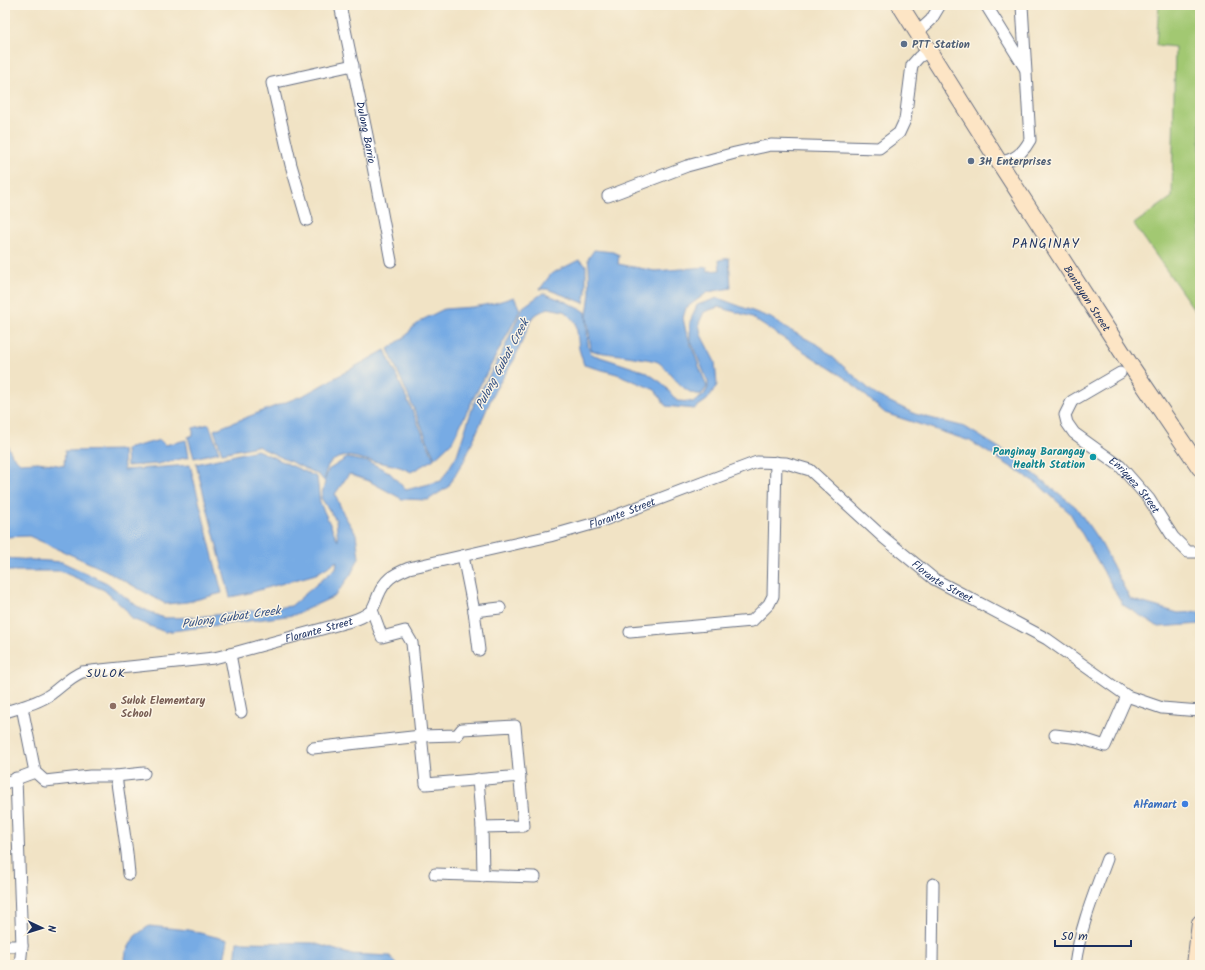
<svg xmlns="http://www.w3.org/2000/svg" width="1205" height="970" viewBox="0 0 1205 970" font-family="Kalam,sans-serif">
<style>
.green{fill:#a2c872;stroke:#5e7c68}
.water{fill:#77abe4;stroke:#496da1}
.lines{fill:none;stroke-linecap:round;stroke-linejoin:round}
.minor-casing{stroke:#666e82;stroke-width:13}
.secondary-casing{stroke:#666e82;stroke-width:18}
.minor{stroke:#fff;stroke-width:11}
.secondary{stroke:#fde5c5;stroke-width:16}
.service-dot{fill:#5c6f8a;stroke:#fcf5e5;stroke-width:1.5}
.culture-dot{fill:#0f9aa8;stroke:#fcf5e5;stroke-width:1.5}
.education-dot{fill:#8d6e63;stroke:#fcf5e5;stroke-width:1.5}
.shop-dot{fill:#3f7fe0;stroke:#fcf5e5;stroke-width:1.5}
.labels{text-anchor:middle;stroke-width:3;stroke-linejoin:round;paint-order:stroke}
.service-label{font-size:11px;font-weight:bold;fill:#4e5e75;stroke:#fcf5e5;text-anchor:start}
.street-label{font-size:11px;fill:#1b2f5e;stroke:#fcf5e5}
.culture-label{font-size:11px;font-weight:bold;fill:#0d838f;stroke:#fcf5e5;text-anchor:end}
.education-label{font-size:11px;font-weight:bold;fill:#785e54;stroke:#fcf5e5;text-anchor:start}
.shop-label{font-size:11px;font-weight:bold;fill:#366cbe;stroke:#fcf5e5;text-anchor:end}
.water-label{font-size:12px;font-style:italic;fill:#375486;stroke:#fcf5e5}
.neighbourhood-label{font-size:12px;letter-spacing:1px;fill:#1b2f5e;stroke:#fcf5e5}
.quarter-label{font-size:13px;letter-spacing:1px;fill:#1b2f5e;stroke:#fcf5e5}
</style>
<rect width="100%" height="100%" fill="#fcf5e5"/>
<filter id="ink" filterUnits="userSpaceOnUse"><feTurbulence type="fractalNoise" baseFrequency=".025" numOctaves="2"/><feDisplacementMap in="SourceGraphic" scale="8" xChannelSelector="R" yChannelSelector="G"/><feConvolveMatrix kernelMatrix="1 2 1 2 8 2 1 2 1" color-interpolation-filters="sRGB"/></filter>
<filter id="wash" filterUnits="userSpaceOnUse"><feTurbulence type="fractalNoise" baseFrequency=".012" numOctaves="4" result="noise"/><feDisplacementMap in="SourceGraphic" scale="16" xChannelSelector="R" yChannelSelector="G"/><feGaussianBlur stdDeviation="0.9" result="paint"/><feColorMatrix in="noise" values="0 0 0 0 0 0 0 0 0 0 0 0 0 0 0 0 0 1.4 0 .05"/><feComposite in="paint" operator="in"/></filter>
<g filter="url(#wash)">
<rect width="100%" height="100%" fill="#f1e3c5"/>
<polygon class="green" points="1159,5 1200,5 1200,318 1134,224 1172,197 1175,47 1156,45"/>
<g class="water">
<path d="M594,250L613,252L619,255L618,264L655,271L707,267L708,271L720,270L719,260L729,258L731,288L708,292L686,308L683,318L686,332L707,387L702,394C684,397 671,371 658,362C653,359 605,353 597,352L591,350L587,316L590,293L589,267L588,259Z"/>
<polygon points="579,260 586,265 586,293 584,303 547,289 540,289 551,274"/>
<path d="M543,293L566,302L586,312L588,345L591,354L646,372L662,383L677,401L694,402L704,395L708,388V382L690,339V322L697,305L718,298L771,318L786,328L820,346L876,395L915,414L965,427L1009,454L1076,507L1102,545L1130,599L1178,613L1200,612V624L1159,627L1123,605L1070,513L1038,484L970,441L885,413L848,380L749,316L718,307L704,312L699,323L701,335L715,362L717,385L707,400L694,409L666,406L655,390L617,374L584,365L579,349L576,323L564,311L548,308L533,316L514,360L495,390L465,459L448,487L428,500L402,499L369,481L349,474L335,494L344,515L356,534L359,558L351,574L335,596L294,615L165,632L132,619L125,609L104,590L60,571H5V558L62,562L107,583L137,606L163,618L197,617L291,606L336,568L337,561L316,574L245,594L230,597L196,464L257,450L317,477L320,503L338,541L336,520L321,498L325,482L319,475L257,446L222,453L214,430L304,395L385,350L434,459L411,472C399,465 386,464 372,461C358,459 349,453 336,459C332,461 328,464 327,468C325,471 325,476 325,480L328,470L347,458L369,462L389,472L406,490L441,481L457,455L474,403L502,353L523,307Z"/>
<polygon points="514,297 520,310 515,320 477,391 452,442 435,458 388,349 407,335 411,329 422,320 444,309 473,307 495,303"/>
<polygon points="209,424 219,452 194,458 188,437 193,435 193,428"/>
<polygon points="5,440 12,455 20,463 38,462 64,466 65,451 123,450 124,470 190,465 222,593 187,602 166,604 105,570 29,536 5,537"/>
<polygon points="160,440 165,445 186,440 189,457 158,464 127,466 126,449"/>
<polygon points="149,926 188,930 228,940 223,965 124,965 126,952 135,936"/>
<polygon points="237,942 313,943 349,954 390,956 397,965 235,965"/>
</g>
</g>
<g filter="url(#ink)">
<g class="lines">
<defs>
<g id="minor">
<path id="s1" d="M340,5L367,135L391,261"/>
<polyline points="986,5 1025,68"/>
<polyline points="918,32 931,20 940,5"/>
<path d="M999,162C1014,161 1023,153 1030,140L1022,5"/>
<polyline points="608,196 687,166 735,153 771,145 879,148 899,133 905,120 912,65 919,57 929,51"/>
<polyline points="307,220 291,165 272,83 353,65"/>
<path id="s2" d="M1120,373L1072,401L1065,415L1067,423L1074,433L1092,446L1120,466L1149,499L1173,537L1188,552H1200"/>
<polyline points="463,556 474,611 479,650"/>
<polyline points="372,610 382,637 405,631 412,643 426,784 520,776"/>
<polyline points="474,611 500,608"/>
<polyline points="630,632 752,621 769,604 773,596 776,462"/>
<polyline points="230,654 241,712"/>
<polyline points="22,707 35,772 45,781 90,776 116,776 144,773"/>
<path id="s3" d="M5,712C21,707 38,703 51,694C62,686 70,677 82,672L214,658L230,654L351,621C358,619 365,616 371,611C374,607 376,601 378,596C385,579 392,575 409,568L550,536L599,522L757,462L786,463L810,470L884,538L934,579L1047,639L1127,696L1162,708L1200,711"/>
<polyline points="1055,735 1080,738 1105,746 1127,696"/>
<polyline points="313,748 421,736 457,735 462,729 515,726 524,826 482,827"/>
<polyline points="116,776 127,853 129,874"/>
<polyline points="16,778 22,946 20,965"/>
<polyline points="478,779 482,827 483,876"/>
<polyline points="5,783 35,772"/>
<polyline points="435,874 535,877"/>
<polyline points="5,946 22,946"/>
<polyline points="932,965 933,884"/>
<path d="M1075,965C1080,928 1094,894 1107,859"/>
</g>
<g id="secondary">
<path id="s4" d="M900,5L999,162L1131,366L1200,468"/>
<polyline points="1195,965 1200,923"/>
</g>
</defs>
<use href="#minor" class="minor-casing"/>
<use href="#secondary" class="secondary-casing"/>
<use href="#minor" class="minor"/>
<use href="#secondary" class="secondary"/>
</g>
</g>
<g class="service-dot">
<circle cx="904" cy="44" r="4"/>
<circle cx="971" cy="161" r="4"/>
</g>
<circle class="culture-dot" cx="1093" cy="457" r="4"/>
<circle class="education-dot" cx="113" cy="706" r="4"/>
<circle class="shop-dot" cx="1185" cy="804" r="4"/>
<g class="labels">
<g class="service-label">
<text x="912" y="48">PTT Station</text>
<text x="979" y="165">3H Enterprises</text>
</g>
<g class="street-label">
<text dy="4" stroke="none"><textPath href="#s1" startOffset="130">Dulong Barrio</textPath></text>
<text dy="4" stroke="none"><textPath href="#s4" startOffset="348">Bantayan Street</textPath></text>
<text dy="4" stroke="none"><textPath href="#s2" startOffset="172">Enriquez Street</textPath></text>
<text dy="4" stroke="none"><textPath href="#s3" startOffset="665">Florante Street</textPath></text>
<text dy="4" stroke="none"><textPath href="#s3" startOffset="1037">Florante Street</textPath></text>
<text dy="4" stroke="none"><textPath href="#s3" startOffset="329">Florante Street</textPath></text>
</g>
<g class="culture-label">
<text x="1085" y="455">Panginay Barangay<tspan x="1085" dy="13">Health Station</tspan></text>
</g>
<g class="education-label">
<text x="121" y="704">Sulok Elementary<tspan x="121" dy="13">School</tspan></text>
</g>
<g class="shop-label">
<text x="1177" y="808">Alfamart</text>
</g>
<g class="water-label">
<text transform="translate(502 364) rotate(-62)" y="4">Pulong Gubat Creek</text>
<text transform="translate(231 617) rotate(-8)" y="4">Pulong Gubat Creek</text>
</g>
<g class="neighbourhood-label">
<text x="106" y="677">SULOK</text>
</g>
<g class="quarter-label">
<text x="1046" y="248">PANGINAY</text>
</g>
</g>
<rect width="1205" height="970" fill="none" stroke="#fcf5e5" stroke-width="20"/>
<g transform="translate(42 928) rotate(94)" stroke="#fcf5e5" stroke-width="3" paint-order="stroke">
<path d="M0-3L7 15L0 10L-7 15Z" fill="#1b2f5e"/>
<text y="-6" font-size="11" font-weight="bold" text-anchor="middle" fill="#1b2f5e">N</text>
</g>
<path d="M1055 940v6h76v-6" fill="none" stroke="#1b2f5e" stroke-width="2"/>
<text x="1061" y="940" font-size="12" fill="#1b2f5e" stroke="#fcf5e5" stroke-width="3" paint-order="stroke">50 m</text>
</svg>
